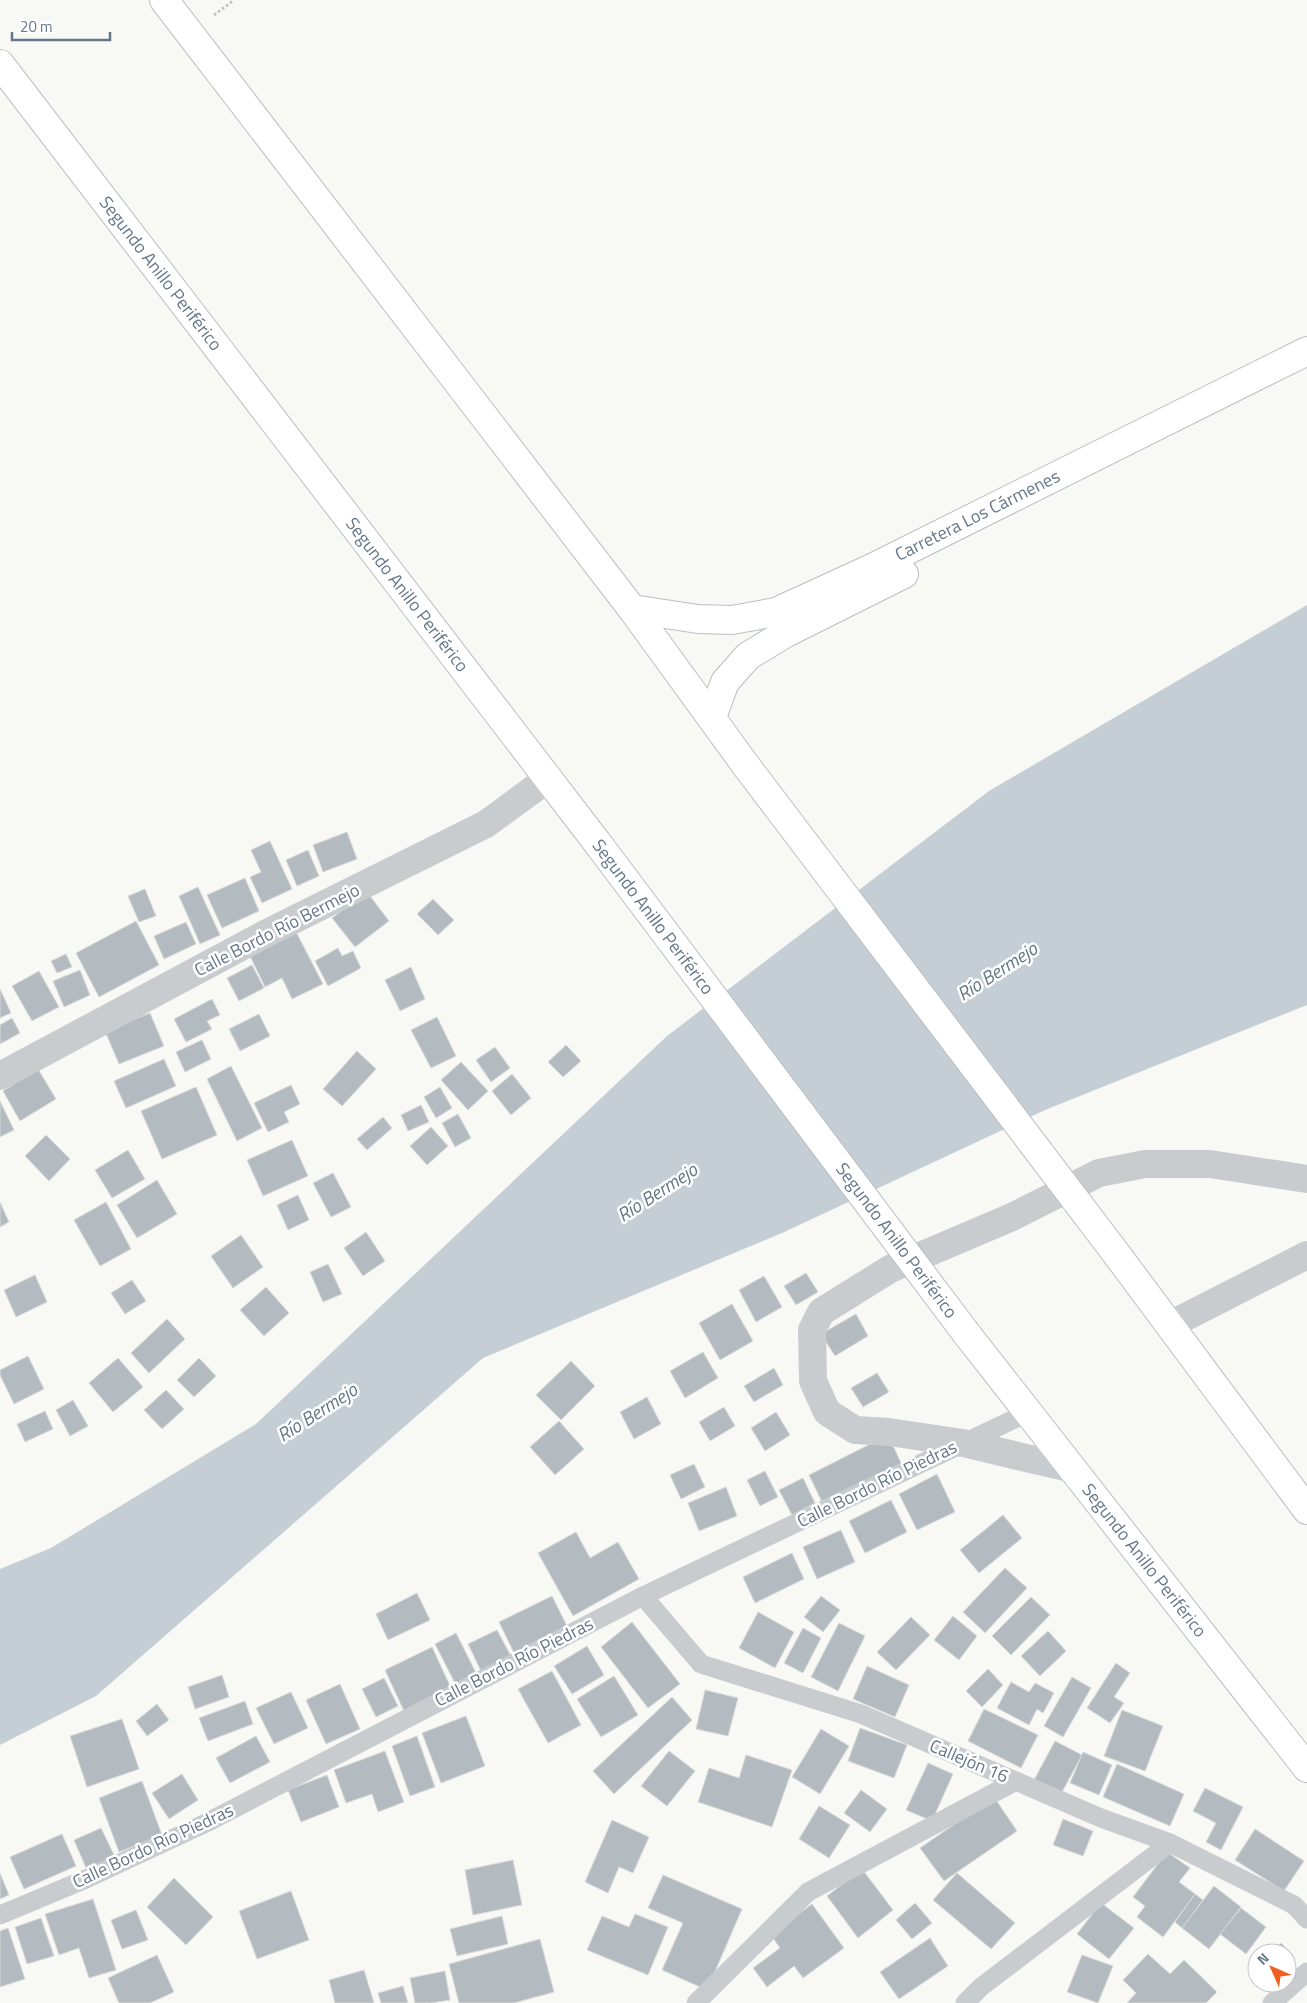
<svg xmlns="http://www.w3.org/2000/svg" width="1307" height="2003" viewBox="0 0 1307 2003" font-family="'Titillium Web',sans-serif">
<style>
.water{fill:#c4ced4}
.building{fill:#b3bac0;stroke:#dadad8}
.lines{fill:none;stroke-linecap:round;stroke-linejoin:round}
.secondary-casing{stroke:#babfc4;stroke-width:30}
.primary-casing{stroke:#bbbfc3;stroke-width:30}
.path{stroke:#c1c3c6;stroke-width:3;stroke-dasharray:2.5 2.5;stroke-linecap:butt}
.service{stroke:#c8cccf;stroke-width:19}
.minor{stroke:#c8cccf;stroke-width:28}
.tertiary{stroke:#c8cccf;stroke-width:28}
.secondary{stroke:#fff;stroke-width:28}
.primary{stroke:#fff;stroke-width:28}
.primary-bridge-casing{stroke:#bbbfc3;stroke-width:30;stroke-linecap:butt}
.primary-bridge{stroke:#fff;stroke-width:28}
.labels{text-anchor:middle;stroke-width:5;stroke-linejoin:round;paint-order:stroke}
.street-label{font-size:18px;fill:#657689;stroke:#fff}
.water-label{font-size:19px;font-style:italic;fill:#617884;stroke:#fff}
</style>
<rect width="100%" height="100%" fill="#f8f8f5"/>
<polygon class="water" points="1307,605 1307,1005 1045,1110 782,1233 483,1358 96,1696 0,1745 0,1569 51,1548 256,1424 667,1036 989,791"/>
<g class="building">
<polygon points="347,832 357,859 323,872 313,845"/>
<polygon points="270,841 292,889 262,903 250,877 261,872 251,850"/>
<polygon points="308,850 319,876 297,886 286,860"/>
<polygon points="245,878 259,911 222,928 207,895"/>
<polygon points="198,887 220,935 200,944 179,896"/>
<polygon points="145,889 156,916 139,922 128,896"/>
<polygon points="367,892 389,921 355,947 332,918"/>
<polygon points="433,899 454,920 438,935 417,914"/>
<polygon points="136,921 159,965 99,997 76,953"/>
<polygon points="186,922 196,944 164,959 154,936"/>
<polygon points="294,928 323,984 292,999 282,978 265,987 248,952"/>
<polygon points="338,948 342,956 353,951 361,968 328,986 315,961"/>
<polygon points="66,954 72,967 57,973 51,961"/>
<polygon points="252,965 264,988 239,1001 227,978"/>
<polygon points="411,967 425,999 400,1011 385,980"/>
<polygon points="80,970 90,995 64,1007 53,981"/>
<polygon points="39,971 59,1007 32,1021 12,986"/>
<polygon points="0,989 11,1013 0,1018"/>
<polygon points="212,999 220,1015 207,1021 212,1029 186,1042 174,1019"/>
<polygon points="150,1013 164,1046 119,1064 105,1031"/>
<polygon points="259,1014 270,1036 240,1051 229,1029"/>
<polygon points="437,1017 456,1056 431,1068 411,1030"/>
<polygon points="12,1018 20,1033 0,1044 0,1025"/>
<polygon points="202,1040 211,1059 185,1072 176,1052"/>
<polygon points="566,1045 581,1061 563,1077 548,1062"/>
<polygon points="495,1047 510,1068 491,1082 476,1060"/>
<polygon points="357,1051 376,1069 342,1106 323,1089"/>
<polygon points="164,1059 176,1086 126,1108 114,1081"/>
<polygon points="461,1062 488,1091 468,1110 441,1080"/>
<polygon points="231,1066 262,1128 237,1141 207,1079"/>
<polygon points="38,1069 56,1099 20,1121 3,1091"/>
<polygon points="512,1074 531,1098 511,1115 492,1091"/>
<polygon points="291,1085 300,1104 284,1112 289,1122 268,1132 254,1103"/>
<polygon points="196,1087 217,1135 162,1159 141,1111"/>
<polygon points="440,1087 452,1108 436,1118 424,1097"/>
<polygon points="0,1101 14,1130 0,1137"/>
<polygon points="421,1105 429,1122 408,1131 401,1115"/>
<polygon points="458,1114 471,1138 455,1147 442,1123"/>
<polygon points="383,1117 392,1128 367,1150 357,1139"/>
<polygon points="431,1127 448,1146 427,1165 410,1146"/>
<polygon points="46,1135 70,1159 49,1181 25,1156"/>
<polygon points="292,1140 308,1176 263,1196 247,1160"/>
<polygon points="128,1150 145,1179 112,1198 95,1170"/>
<polygon points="333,1173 351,1207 331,1217 313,1183"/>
<polygon points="157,1180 177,1214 137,1238 117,1205"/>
<polygon points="298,1195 309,1220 288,1230 277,1205"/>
<polygon points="0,1202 9,1222 0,1227"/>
<polygon points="106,1202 131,1249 100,1266 74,1220"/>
<polygon points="366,1232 385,1261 363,1276 344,1248"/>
<polygon points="241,1235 263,1267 233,1288 211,1256"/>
<polygon points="328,1264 342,1294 323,1302 310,1272"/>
<polygon points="806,1273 818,1292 796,1305 784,1286"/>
<polygon points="35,1275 47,1302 16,1317 4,1290"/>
<polygon points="764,1276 782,1307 756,1322 739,1290"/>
<polygon points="132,1280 146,1301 125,1314 111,1293"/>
<polygon points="266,1287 289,1313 264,1336 240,1310"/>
<polygon points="732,1304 753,1341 720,1360 699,1323"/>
<polygon points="856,1314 868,1336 835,1356 821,1334"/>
<polygon points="167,1319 185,1339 149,1373 131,1353"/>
<polygon points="703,1352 718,1378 685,1398 670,1371"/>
<polygon points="28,1356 44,1389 14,1404 0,1375 0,1370"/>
<polygon points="118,1358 143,1387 113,1412 89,1383"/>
<polygon points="199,1358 216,1376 194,1397 177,1380"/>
<polygon points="571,1361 595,1386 561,1420 536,1395"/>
<polygon points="774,1368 783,1385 754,1402 744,1386"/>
<polygon points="877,1373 889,1392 863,1407 851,1388"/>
<polygon points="166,1390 184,1409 162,1429 144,1410"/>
<polygon points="647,1397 661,1424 634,1439 620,1412"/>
<polygon points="73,1400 88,1426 70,1436 56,1410"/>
<polygon points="724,1407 735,1426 710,1441 699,1422"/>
<polygon points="45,1411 53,1429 25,1442 17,1424"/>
<polygon points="776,1412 790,1435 765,1451 751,1428"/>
<polygon points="559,1421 584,1449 555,1475 530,1447"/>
<polygon points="888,1435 902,1465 823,1504 809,1475"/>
<polygon points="694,1464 705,1487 681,1499 670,1475"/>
<polygon points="765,1471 778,1497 760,1506 747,1480"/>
<polygon points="937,1474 955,1512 917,1530 899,1494"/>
<polygon points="803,1478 815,1503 792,1515 779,1490"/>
<polygon points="726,1487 737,1516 699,1531 688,1503"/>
<polygon points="891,1500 907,1532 865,1553 849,1521"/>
<polygon points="1003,1515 1022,1538 979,1573 960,1550"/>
<polygon points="841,1530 855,1562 817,1579 803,1547"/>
<polygon points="576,1532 590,1558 618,1542 639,1579 573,1616 538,1553"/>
<polygon points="792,1553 804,1579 755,1603 743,1577"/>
<polygon points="1005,1568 1027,1588 985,1633 963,1612"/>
<polygon points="417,1593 430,1620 388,1640 376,1614"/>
<polygon points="552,1596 568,1628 515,1655 499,1622"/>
<polygon points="821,1596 840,1610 823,1632 804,1617"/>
<polygon points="1031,1597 1050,1615 1011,1655 992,1636"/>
<polygon points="758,1612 794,1632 775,1668 739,1648"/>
<polygon points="953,1616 977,1636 959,1660 934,1640"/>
<polygon points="911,1617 930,1635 896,1670 877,1652"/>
<polygon points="632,1622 680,1684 648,1708 601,1647"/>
<polygon points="839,1623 865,1636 838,1691 811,1677"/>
<polygon points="803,1628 821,1638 803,1673 784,1663"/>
<polygon points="497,1630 512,1658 482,1673 468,1644"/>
<polygon points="1048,1631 1066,1651 1040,1676 1021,1656"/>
<polygon points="456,1633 477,1675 456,1685 435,1644"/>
<polygon points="587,1646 604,1675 572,1694 554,1666"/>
<polygon points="432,1647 451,1688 404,1711 385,1670"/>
<polygon points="1116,1663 1130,1673 1114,1697 1124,1703 1110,1723 1087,1708"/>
<polygon points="867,1666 909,1685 895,1717 853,1699"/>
<polygon points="988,1669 1003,1685 982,1707 966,1691"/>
<polygon points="552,1671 581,1725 548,1743 518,1689"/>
<polygon points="222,1675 229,1697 195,1709 188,1687"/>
<polygon points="614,1676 638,1715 601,1737 577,1699"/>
<polygon points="1072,1677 1091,1688 1063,1737 1044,1726"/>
<polygon points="384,1678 398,1706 376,1717 362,1689"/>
<polygon points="1011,1682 1029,1692 1035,1683 1054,1693 1043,1713 1037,1709 1029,1725 997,1708"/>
<polygon points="340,1684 360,1729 326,1744 306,1700"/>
<polygon points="705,1690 738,1698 728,1736 696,1729"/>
<polygon points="291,1692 308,1728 274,1744 256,1708"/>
<polygon points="672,1697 692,1720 614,1794 593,1771"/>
<polygon points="245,1701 253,1724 208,1741 199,1718"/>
<polygon points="157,1704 169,1720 147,1736 136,1721"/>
<polygon points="984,1709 1038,1735 1021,1768 968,1741"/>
<polygon points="1122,1710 1163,1726 1145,1771 1104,1756"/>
<polygon points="466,1716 485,1766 441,1783 422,1733"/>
<polygon points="122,1719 139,1769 87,1787 70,1736"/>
<polygon points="860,1728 907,1745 894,1778 848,1761"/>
<polygon points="821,1729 849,1746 820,1794 792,1777"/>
<polygon points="256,1736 270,1762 230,1783 216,1758"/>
<polygon points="417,1736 435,1787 410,1796 392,1746"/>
<polygon points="1055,1741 1082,1755 1061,1794 1034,1780"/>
<polygon points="385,1751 404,1802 378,1812 372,1794 346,1803 334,1770"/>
<polygon points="669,1751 695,1771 667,1806 641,1786"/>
<polygon points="1083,1752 1112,1765 1099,1795 1070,1783"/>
<polygon points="746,1755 792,1770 772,1827 698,1802 709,1768 739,1778"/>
<polygon points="928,1763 953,1774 932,1821 906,1810"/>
<polygon points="1117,1764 1184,1794 1170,1826 1103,1797"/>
<polygon points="182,1774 198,1800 169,1819 152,1793"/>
<polygon points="327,1775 339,1807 301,1822 288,1790"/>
<polygon points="142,1781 162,1835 119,1852 99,1798"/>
<polygon points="1205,1788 1243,1807 1221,1850 1206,1842 1216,1823 1193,1811"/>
<polygon points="861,1790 887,1809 870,1832 844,1813"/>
<polygon points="994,1797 1017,1831 944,1881 920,1848"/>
<polygon points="819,1806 850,1825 829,1858 799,1839"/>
<polygon points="1063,1819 1093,1831 1083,1856 1053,1845"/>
<polygon points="612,1820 649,1837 633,1873 619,1867 608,1893 585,1882"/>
<polygon points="101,1828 115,1857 87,1870 74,1840"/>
<polygon points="1255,1829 1304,1861 1284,1891 1235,1860"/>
<polygon points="62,1834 76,1866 24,1889 10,1857"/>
<polygon points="1167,1852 1190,1868 1179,1882 1195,1894 1163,1937 1137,1917 1145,1906 1133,1897"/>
<polygon points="513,1860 522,1905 473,1915 465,1870"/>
<polygon points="862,1869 893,1910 858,1938 827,1896"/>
<polygon points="0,1873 9,1895 0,1899"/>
<polygon points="957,1873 1015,1923 991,1949 933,1900"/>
<polygon points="663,1875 742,1909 707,1990 662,1970 683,1923 648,1908"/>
<polygon points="174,1878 213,1917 186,1945 147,1907"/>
<polygon points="1214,1886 1241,1907 1209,1949 1182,1928"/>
<polygon points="291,1891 309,1940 257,1959 239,1911"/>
<polygon points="1195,1894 1203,1900 1182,1928 1175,1922"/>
<polygon points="93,1899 116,1970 89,1978 79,1948 59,1955 45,1914"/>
<polygon points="915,1903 932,1923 912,1939 896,1920"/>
<polygon points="1101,1903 1134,1928 1109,1959 1077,1934"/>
<polygon points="812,1904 844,1948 803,1978 794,1966 767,1987 753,1968 780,1948 771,1935"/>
<polygon points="1241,1908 1266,1927 1246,1954 1220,1934"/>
<polygon points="136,1910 148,1940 122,1949 111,1920"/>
<polygon points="635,1914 668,1927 648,1975 587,1950 602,1916 629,1927"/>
<polygon points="502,1916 508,1944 457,1956 450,1929"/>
<polygon points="41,1918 54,1956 27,1964 15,1927"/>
<polygon points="8,1928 25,1979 0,1987 0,1931"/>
<polygon points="930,1938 948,1966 899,1999 880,1972"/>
<polygon points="540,1939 554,1992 514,2003 459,2003 449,1964"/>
<polygon points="1281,1943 1293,1955 1287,1961 1287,1953 1270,1953"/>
<polygon points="1148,1954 1170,1974 1184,1960 1217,1992 1206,2003 1127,2003 1136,1993 1123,1980"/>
<polygon points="157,1955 174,1992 150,2003 119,2003 108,1978"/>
<polygon points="1082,1955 1113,1966 1098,2003 1067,1992"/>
<polygon points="364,1970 374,2003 335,2003 329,1980"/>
<polygon points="445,1971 450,2000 431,2003 415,2003 410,1978"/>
<polygon points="403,1986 408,2003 381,2003 378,1993"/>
</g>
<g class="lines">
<defs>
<g id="secondary">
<path id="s1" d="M632,609L698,619L732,620L776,612L870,569L1307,351"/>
<polyline points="712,717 725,682 748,656 786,633 904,574"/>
</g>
<g id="primary">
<polyline points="164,0 632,609 747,767"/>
<path id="s2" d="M0,64L599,845"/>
<polyline points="1118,1256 1307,1510"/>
<path id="s3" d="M966,1333L1307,1768"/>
</g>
</defs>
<use href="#secondary" class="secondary-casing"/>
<use href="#primary" class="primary-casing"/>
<polyline class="path" points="214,15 234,0"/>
<g class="service">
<polyline points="643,1596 701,1664 861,1714 1101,1818 1170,1843 1294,1905 1307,1919"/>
<polyline points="0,1915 86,1879 206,1823 643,1596 1029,1412"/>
<polyline points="696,2003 808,1892 1016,1781"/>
<polyline points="965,2003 981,1987 1170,1843"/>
<polyline points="1272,2003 1307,1972"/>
</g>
<polyline class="minor" points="0,1076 265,934 486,824 549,778"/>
<g class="tertiary">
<polyline points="1170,1325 1307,1255"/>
<polyline points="1073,1469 963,1443 889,1432 855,1430 827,1412 813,1381 812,1330 821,1312 890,1269 1012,1217 1099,1173 1145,1164 1210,1164 1307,1179"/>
</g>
<use href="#secondary" class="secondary"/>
<use href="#primary" class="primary"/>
<defs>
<g id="primary-bridge">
<polyline points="747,767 1118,1256"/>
<path id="s4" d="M599,845L966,1333"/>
</g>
</defs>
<use href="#primary-bridge" class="primary-bridge-casing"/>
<use href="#primary-bridge" class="primary-bridge"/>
</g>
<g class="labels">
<g class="street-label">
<text dy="6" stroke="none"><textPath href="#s2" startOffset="264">Segundo Anillo Periférico</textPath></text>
<text dy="6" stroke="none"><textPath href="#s1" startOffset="369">Carretera Los Cármenes</textPath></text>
<text dy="6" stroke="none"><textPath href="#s2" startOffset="669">Segundo Anillo Periférico</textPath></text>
<text transform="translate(653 917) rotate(53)" y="6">Segundo Anillo Periférico</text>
<text transform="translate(277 930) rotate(-27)" y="6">Calle Bordo Río Bermejo</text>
<text dy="6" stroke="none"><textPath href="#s4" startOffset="495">Segundo Anillo Periférico</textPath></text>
<text transform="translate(877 1484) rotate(-26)" y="6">Calle Bordo Río Piedras</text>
<text dy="6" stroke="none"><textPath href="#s3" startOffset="289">Segundo Anillo Periférico</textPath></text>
<text transform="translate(514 1662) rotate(-27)" y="6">Calle Bordo Río Piedras</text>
<text transform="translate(969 1761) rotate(23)" y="6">Callejón 16</text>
<text transform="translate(153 1846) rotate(-25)" y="6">Calle Bordo Río Piedras</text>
</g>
<g class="water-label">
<text transform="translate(997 971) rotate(-33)" y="7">Río Bermejo</text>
<text transform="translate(657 1192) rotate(-33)" y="7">Río Bermejo</text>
<text transform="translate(317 1412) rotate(-33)" y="7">Río Bermejo</text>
</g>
</g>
<g transform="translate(1272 1968) rotate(315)"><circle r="24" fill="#ffffff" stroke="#c1c8d0"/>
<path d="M0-4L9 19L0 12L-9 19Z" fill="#f15e1d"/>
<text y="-8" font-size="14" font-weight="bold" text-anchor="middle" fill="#657689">N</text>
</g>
<path d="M12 32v8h98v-8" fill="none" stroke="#657689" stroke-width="2.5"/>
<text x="20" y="32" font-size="15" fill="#657689" stroke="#ffffff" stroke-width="4" paint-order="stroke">20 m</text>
</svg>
